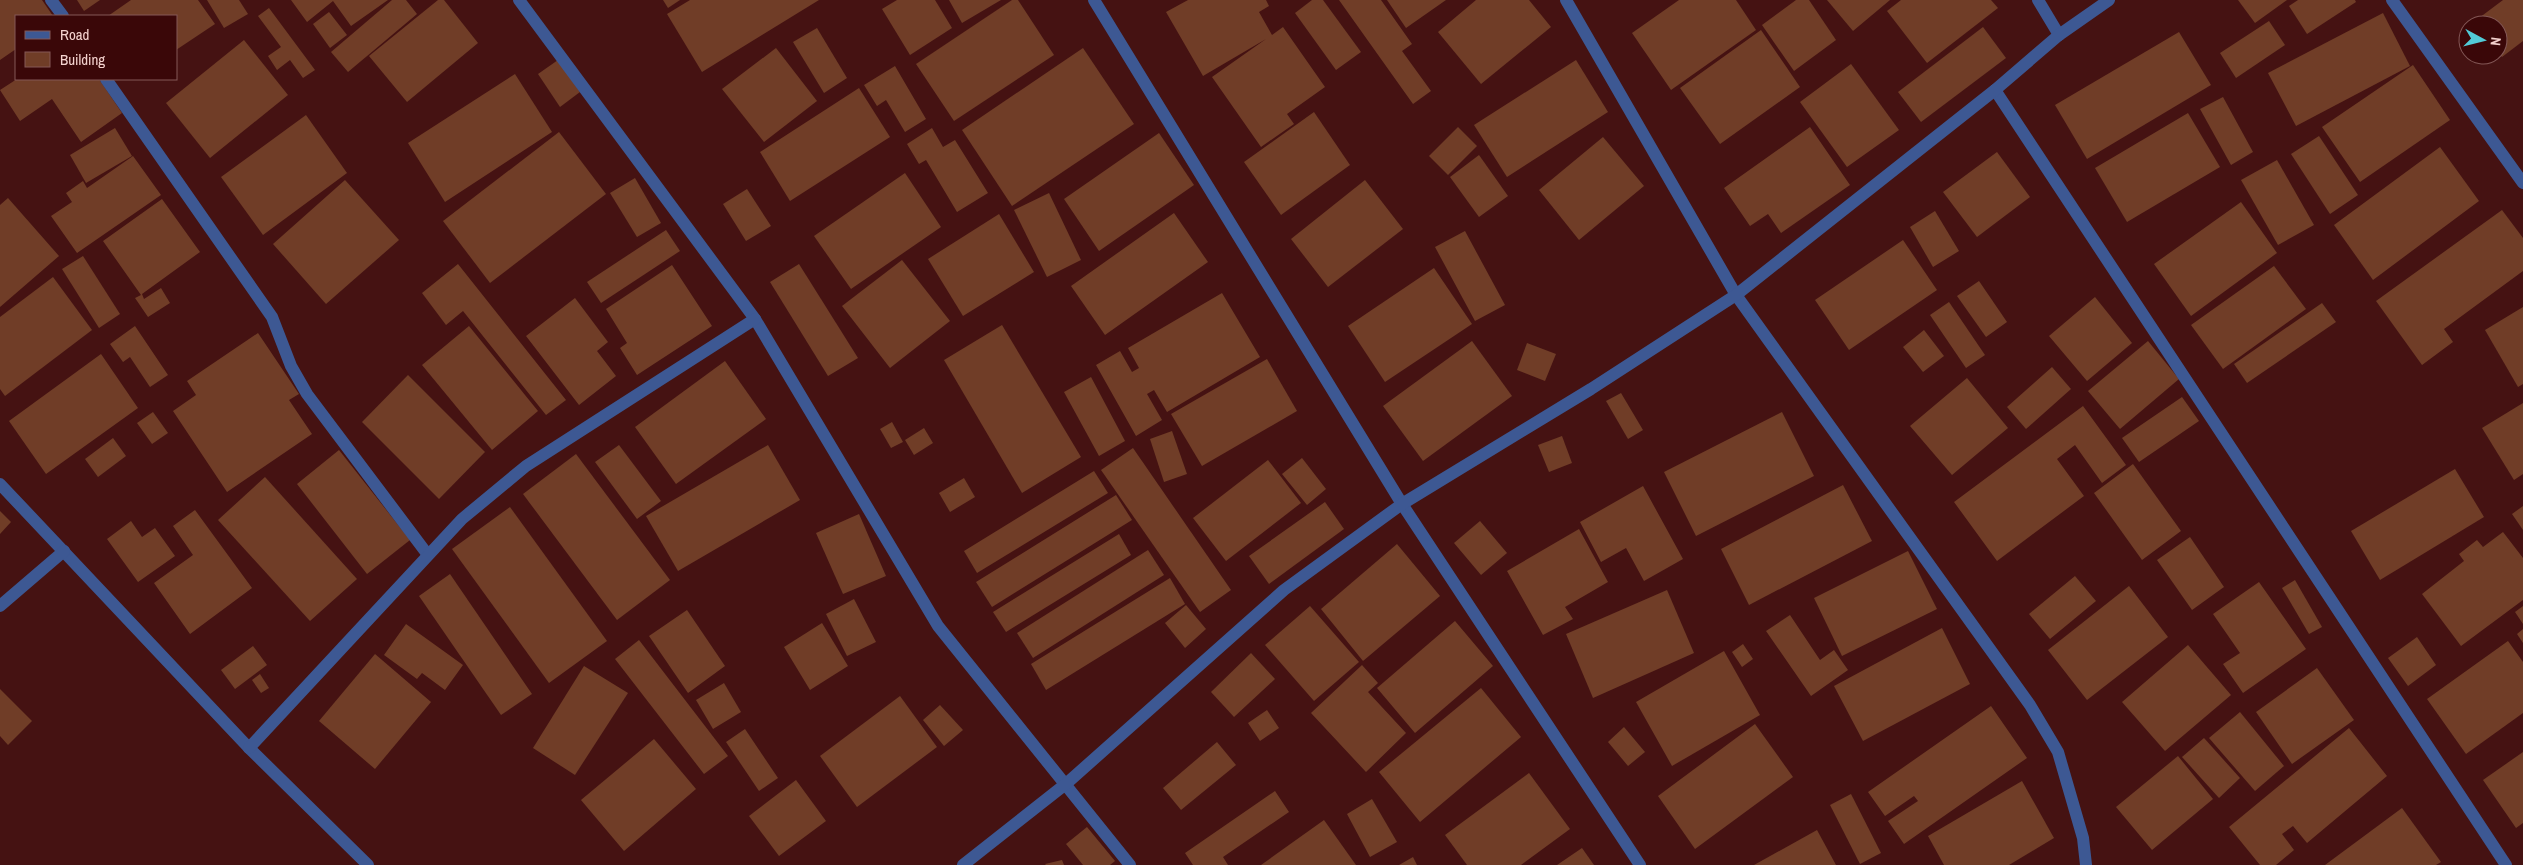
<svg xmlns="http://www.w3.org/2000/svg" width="2523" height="865" viewBox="0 0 2523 865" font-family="'Archivo Narrow',sans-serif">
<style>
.building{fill:#703d27}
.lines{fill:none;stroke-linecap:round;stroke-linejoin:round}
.minor{stroke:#3d5893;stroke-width:12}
</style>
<rect width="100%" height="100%" fill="#451212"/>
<g class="building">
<polygon points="0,0 42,0 53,16 16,16 16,49 0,60"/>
<polygon points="77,0 100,0 84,11"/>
<polygon points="131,0 198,0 215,24 176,50 176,16 108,16"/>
<polygon points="207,0 239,0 248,14 224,28"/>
<polygon points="291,0 388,0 351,26 333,1 307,22"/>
<polygon points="392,0 406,0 417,14 348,72 331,52"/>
<polygon points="438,0 444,0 478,43 407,102 369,56"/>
<polygon points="663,0 680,0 668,8"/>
<polygon points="690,0 819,0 702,72 667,14"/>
<polygon points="897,0 935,0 952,28 910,55 882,9"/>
<polygon points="949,0 1001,0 962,23"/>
<polygon points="1012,0 1018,0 1054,55 954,121 916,64"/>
<polygon points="1188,0 1266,0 1269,6 1259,12 1272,35 1283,27 1325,87 1287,114 1294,124 1261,147 1212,77 1266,39 1203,76 1166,12"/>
<polygon points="1312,0 1323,0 1361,52 1336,70 1295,13"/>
<polygon points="1339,0 1381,0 1412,44 1402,51 1431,91 1413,104"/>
<polygon points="1387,0 1446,0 1406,28"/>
<polygon points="1476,0 1529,0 1551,27 1481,84 1438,32"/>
<polygon points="1679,0 1736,0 1756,30 1671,90 1632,33"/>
<polygon points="1796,0 1809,0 1836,40 1794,71 1762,25"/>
<polygon points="1827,0 1890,0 1853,31"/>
<polygon points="1901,0 1991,0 1998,8 1927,63 1887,11"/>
<polygon points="2238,0 2287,0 2255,23"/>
<polygon points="2298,0 2355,0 2356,2 2307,34 2289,6"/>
<polygon points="2503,0 2523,0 2523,41 2502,57 2498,52 2498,25 2478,25 2475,21"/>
<polygon points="269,8 315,70 303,78 290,60 277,70 268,56 281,47 258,16"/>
<polygon points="329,12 347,35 330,48 313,24"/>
<polygon points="2383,13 2410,66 2296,126 2268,73"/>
<polygon points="2269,21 2285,45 2236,78 2220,53"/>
<polygon points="1983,27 2006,58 1921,122 1898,92"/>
<polygon points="817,28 847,78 824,93 793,42"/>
<polygon points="1761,30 1800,87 1720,144 1680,88"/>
<polygon points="2179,32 2211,85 2087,159 2055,105"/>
<polygon points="244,40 288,95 210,158 166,103"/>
<polygon points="776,48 817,101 764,142 722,89"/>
<polygon points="1083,48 1134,124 1012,206 962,130"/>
<polygon points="558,60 580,92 560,107 538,74"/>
<polygon points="1576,60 1608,112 1507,177 1474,125"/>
<polygon points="1851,64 1899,130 1847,167 1800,102"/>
<polygon points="2413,65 2450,120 2360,182 2322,127"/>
<polygon points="895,66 926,119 905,132 886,100 877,106 864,85"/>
<polygon points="515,74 552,132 445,202 408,143"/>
<polygon points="17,79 99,79 122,113 81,142 52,99 20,121 0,90"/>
<polygon points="859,88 890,137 790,201 760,152"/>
<polygon points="2223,97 2253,152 2231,165 2200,109"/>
<polygon points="1314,112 1350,165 1281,215 1244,162"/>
<polygon points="2188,113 2220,167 2127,222 2095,168"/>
<polygon points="306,115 347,173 263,235 221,177"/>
<polygon points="1458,127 1477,146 1448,175 1429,156"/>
<polygon points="1810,127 1850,185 1781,233 1768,214 1750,226 1724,188"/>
<polygon points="115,128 132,156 86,183 70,155"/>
<polygon points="932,128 943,147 955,140 988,193 957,212 926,160 919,164 907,144"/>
<polygon points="559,132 606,194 490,283 443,221"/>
<polygon points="1159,133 1194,185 1099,251 1064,199"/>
<polygon points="2319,136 2358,195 2330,214 2291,154"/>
<polygon points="1603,137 1644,186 1579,240 1539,190"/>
<polygon points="2440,147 2479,201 2373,280 2334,225"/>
<polygon points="1997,152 2030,197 1977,237 1943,192"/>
<polygon points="1479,155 1508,196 1479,217 1450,177"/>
<polygon points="133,156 161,195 77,253 51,216 72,202 66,193 83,181 87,188"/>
<polygon points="2277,160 2314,225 2278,245 2241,180"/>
<polygon points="905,173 941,227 851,289 814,236"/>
<polygon points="635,178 661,223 637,237 610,193"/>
<polygon points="345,180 399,240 326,304 273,244"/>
<polygon points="1365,180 1403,229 1328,287 1291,239"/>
<polygon points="747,189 771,226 746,241 723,204"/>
<polygon points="1049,193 1081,260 1047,277 1014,210"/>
<polygon points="8,198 59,256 0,307 0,205"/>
<polygon points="162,199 200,252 142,294 144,299 161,288 170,303 148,317 135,298 141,295 103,241"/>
<polygon points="2241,202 2277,253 2191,316 2154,264"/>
<polygon points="2502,210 2523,238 2523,271 2444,329 2453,342 2422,365 2376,301"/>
<polygon points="1935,211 1959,251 1933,267 1910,227"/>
<polygon points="1174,213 1208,262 1105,335 1071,286"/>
<polygon points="999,214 1034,272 963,316 928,259"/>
<polygon points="666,230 680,251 601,303 587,282"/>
<polygon points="1465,231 1505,305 1475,321 1435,247"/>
<polygon points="1903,240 1937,290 1849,350 1815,300"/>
<polygon points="83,256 120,314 99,328 62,269"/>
<polygon points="902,260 950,321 890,368 842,306"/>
<polygon points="458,264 566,400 546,415 463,311 446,325 422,293"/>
<polygon points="799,264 858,358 828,376 770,282"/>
<polygon points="672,265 712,326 637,375 620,348 627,343 606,309"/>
<polygon points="2274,266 2306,309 2223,369 2191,325"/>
<polygon points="1434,268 1472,324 1385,382 1348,326"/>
<polygon points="53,277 92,330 5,396 0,389 0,317"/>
<polygon points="1979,281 2007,322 1986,337 1957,296"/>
<polygon points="1222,293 1260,357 1167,412 1154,390 1147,394 1162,420 1136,436 1096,365 1120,351 1132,372 1139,368 1128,348"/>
<polygon points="2095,297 2132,343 2087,381 2049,336"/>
<polygon points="575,298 608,342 597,351 616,376 579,405 526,336"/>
<polygon points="1949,302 1985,355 1966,368 1930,315"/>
<polygon points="2322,303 2336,322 2247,383 2234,364"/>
<polygon points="2523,307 2523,384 2518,387 2485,330"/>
<polygon points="1002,325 1081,457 1022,493 944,360"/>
<polygon points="135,326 168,375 150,387 130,357 123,362 110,344"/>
<polygon points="469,326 538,411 492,450 422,365"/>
<polygon points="1924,330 1944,356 1923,372 1903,347"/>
<polygon points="258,333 299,394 289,400 312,434 227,492 173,411 196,395 187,381"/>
<polygon points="1472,341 1512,396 1423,461 1383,406"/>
<polygon points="2148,341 2179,379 2120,429 2088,391"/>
<polygon points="1527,343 1556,354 1545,381 1517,370"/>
<polygon points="101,354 138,408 46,474 9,421"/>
<polygon points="1267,359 1297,411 1202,466 1171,414"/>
<polygon points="725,361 766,419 676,484 635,427"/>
<polygon points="2052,367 2071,389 2026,429 2007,407"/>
<polygon points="408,375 485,452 439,499 362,422"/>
<polygon points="1091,377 1125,441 1099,456 1064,392"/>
<polygon points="1967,378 2008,428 1952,475 1910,426"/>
<polygon points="1621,393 1643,430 1628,439 1606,401"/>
<polygon points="2182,397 2199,421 2139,462 2122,438"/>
<polygon points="2523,403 2523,474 2514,480 2482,428"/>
<polygon points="2083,406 2126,465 2102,483 2075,445 2057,459 2084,496 1997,561 1954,502"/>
<polygon points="153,412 168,433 152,444 137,423"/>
<polygon points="1782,412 1814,476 1696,536 1664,472"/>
<polygon points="892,422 903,442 891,448 880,429"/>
<polygon points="924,428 933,443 914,455 905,440"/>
<polygon points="1172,431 1187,474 1164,482 1150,439"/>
<polygon points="1562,436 1572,463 1549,472 1538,445"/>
<polygon points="113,438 126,456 98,477 85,459"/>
<polygon points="619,445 661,501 637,519 595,462"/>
<polygon points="768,445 800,500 678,571 646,516"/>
<polygon points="1133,448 1231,590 1200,612 1101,470"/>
<polygon points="339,450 410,540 367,574 297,484"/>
<polygon points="576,454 670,580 617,620 523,494"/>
<polygon points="1302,458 1326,489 1307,505 1282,474"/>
<polygon points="1268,460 1301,503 1226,561 1193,518"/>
<polygon points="2133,464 2181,531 2142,560 2094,493"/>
<polygon points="2455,469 2484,517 2380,580 2351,531"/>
<polygon points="1094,471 1108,493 977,573 964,551"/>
<polygon points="265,477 357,579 310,621 218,520"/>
<polygon points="964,478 975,497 950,512 939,493"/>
<polygon points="1843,485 1872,541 1749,605 1721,549"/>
<polygon points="1643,486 1683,559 1644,581 1626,548 1601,562 1580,522"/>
<polygon points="1116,495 1132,520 992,607 976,582"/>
<polygon points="1325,502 1344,529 1269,584 1249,556"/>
<polygon points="2523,506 2523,530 2512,514"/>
<polygon points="510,507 607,641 549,683 452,549"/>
<polygon points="195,510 252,588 190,634 154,583 193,555 173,526"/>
<polygon points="0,511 11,522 0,534"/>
<polygon points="859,514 886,576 843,594 816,533"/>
<polygon points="131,521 142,537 155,528 175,556 138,582 107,539"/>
<polygon points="1480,521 1507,553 1481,575 1454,543"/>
<polygon points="1579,529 1608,582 1565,607 1573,619 1543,635 1507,571"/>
<polygon points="2503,532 2523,558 2523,600 2461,646 2422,594 2464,561 2459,554 2477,540 2483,547"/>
<polygon points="1119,534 1131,555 1006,632 993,612"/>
<polygon points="2190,537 2224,587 2192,610 2157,560"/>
<polygon points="1397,544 1440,596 1363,661 1321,609"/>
<polygon points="1148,550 1164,575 1033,658 1017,633"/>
<polygon points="1908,551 1937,609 1842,656 1814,598"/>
<polygon points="450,574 532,694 501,715 419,596"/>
<polygon points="2075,576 2096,601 2050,639 2029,614"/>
<polygon points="1170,578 1185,604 1046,690 1031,664"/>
<polygon points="2295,580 2322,627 2309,634 2282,588"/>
<polygon points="2259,582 2306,649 2243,693 2223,664 2240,653 2213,614"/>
<polygon points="2129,586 2168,637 2087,700 2048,650"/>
<polygon points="1667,590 1694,653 1593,698 1566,634"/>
<polygon points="854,599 876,642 847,656 826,614"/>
<polygon points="1186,605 1206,629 1185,648 1165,623"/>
<polygon points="1310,606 1359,662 1314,701 1265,645"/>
<polygon points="2523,606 2523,624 2515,612"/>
<polygon points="687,610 725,666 688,693 649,636"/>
<polygon points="1790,615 1820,660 1834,650 1848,670 1811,696 1766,631"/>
<polygon points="1455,621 1493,666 1415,733 1377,688"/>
<polygon points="822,623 848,666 810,690 784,647"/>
<polygon points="406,624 463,665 445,690 422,673 417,679 384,655"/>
<polygon points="1942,628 1970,684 1863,741 1834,686"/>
<polygon points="2523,629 2523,643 2517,634"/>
<polygon points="2417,637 2436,665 2408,686 2388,658"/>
<polygon points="639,640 728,756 704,774 615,659"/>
<polygon points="2508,641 2523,662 2523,713 2466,754 2427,699"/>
<polygon points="1743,644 1753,659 1742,667 1732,652"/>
<polygon points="2188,645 2231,695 2165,751 2122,702"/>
<polygon points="253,646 267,665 235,689 221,670"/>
<polygon points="1724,651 1760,715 1672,766 1636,702"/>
<polygon points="1251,653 1275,679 1234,717 1211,692"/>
<polygon points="375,654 431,702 375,769 319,721"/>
<polygon points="1362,665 1378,683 1368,692 1406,733 1366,772 1311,713"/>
<polygon points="584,666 628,693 575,775 533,748"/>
<polygon points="2317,668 2354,720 2292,764 2256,712"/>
<polygon points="260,674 269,688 261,693 252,680"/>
<polygon points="724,683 741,712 713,729 696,700"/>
<polygon points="1481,688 1521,737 1420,822 1379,772"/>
<polygon points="0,689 32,721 8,745 0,736"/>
<polygon points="900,696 937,747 857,807 820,756"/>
<polygon points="940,705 963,730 944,746 923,720"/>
<polygon points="1991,706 2027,758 1904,844 1888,821 1918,801 1914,796 1885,816 1868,792"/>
<polygon points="1267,710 1279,728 1260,741 1248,723"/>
<polygon points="2240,712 2284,766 2255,791 2209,738"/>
<polygon points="1755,724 1793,777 1695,849 1658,796"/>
<polygon points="1624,727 1645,752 1628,766 1608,742"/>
<polygon points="2349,728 2387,776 2307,843 2293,826 2282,834 2294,850 2276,865 2260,865 2229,827"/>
<polygon points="745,729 778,778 759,791 726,742"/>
<polygon points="2204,738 2240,778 2219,798 2182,757"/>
<polygon points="654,739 696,789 624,851 581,800"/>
<polygon points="1217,742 1236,765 1181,810 1163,788"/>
<polygon points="2523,752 2523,823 2516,828 2483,780"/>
<polygon points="2178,756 2213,799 2152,850 2116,807"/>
<polygon points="1529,773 1570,829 1521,865 1467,865 1445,835"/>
<polygon points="796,780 826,821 779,856 749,816"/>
<polygon points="2022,781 2054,838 2009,865 1944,865 1928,836"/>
<polygon points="1275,791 1289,812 1223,857 1228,865 1193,865 1185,853"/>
<polygon points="1851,794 1881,853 1860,864 1830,805"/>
<polygon points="1372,799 1397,842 1370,857 1347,814"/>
<polygon points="2402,808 2441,862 2436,865 2325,865"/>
<polygon points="1324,820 1356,865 1261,865"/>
<polygon points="1087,827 1115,861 1110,865 1083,865 1066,844"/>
<polygon points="1817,830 1836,865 1754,865"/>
<polygon points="1582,848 1594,865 1557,865"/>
<polygon points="1413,857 1417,865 1399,865"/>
<polygon points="1062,860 1064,865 1046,865 1045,864"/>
</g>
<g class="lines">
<g class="minor">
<polyline points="51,0 63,16"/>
<polyline points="519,0 755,319 938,626 1130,865"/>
<polyline points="1094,0 1402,504 1640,865"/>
<polyline points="1566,0 1736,295 2030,705 2058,752 2083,838 2086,865"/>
<polyline points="2038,0 2059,35"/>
<polyline points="2392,0 2523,183"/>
<polyline points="106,79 272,317 291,366 307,394 428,555"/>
<polyline points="1995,90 2506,865"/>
<polyline points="0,484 249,748 368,865"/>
<polyline points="0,606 64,551"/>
<polyline points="249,748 462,519 526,466 755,319"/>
<polyline points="963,865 1067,783 1284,590 1402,504 1591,389 1736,295 1995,90 2059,35 2109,0"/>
</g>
</g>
<rect x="15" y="15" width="162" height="65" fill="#3a0708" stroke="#845857"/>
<rect x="25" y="31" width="25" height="8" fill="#3d5893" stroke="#845857"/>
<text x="60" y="40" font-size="15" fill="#f4d2ce">Road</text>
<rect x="25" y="52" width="25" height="15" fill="#703d27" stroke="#845857"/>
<text x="60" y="65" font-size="15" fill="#f4d2ce">Building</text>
<g transform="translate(2483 40) rotate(97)"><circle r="24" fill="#3a0708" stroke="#845857"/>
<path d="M0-4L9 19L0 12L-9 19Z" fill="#52cbd7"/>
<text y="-8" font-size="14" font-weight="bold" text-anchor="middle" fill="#f4d2ce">N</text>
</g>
</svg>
